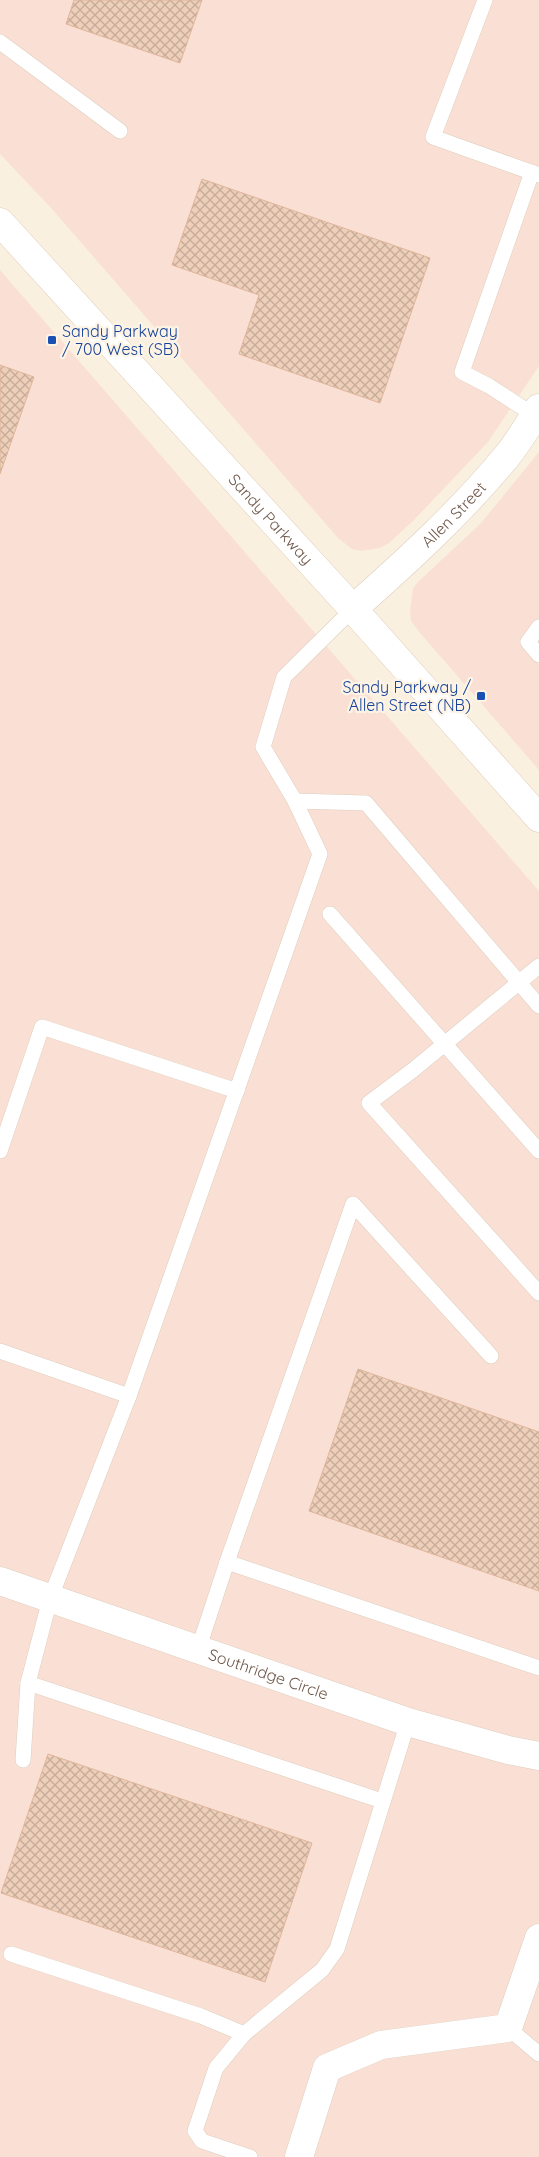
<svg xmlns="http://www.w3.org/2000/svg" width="539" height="2157" viewBox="0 0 539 2157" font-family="Quicksand,sans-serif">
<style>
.commercial{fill:#fae0d4}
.building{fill:url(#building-cross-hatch);stroke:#e0b59b}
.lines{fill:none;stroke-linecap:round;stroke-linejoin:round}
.lane-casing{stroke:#decdbd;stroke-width:16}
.street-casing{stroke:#decdbd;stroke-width:29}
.secondary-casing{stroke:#e2cebb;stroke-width:29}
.lane{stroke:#fff;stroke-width:15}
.street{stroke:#fff;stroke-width:28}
.secondary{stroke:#fff;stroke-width:28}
.transit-dot{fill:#1a4fb4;stroke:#fef4e6;stroke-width:2}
.labels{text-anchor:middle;stroke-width:4.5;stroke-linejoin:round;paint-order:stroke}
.transit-label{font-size:16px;fill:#164399;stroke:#fef4e6;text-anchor:start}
.street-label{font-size:16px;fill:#6f5749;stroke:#fef4e6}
</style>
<defs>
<pattern id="building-cross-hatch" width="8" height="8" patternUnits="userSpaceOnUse" patternTransform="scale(1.25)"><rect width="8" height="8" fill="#eecfb9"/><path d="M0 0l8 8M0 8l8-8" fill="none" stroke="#c5ab98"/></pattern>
</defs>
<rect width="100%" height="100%" fill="#faf0e0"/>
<g class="commercial">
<polygon points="0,0 539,0 539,366 488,442 414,520 389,543 380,548 361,551 352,549 338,538 51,208 0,154"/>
<polygon points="0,270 539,891 539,2157 0,2157"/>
<polygon points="539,452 539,770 420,633 411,621 410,611 413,588 419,581 481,523"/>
</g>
<g class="building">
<polygon points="74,0 202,0 180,63 66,24"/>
<polygon points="202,179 430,258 380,403 239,354 259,295 172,265"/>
<polygon points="0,365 34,377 0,474"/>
<polygon points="358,1369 539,1432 539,1591 309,1511"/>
<polygon points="48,1754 312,1843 265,1982 1,1893"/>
</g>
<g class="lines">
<defs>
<g id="lane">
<polyline points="485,0 433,137 539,175"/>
<polyline points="0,42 120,131"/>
<polyline points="532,172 462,372 489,386 534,415"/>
<polyline points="539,627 528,642 539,655"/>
<polyline points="295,801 366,803 539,1006"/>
<polyline points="330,914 539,1151"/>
<polyline points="539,966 413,1070 369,1103 539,1293"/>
<polyline points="0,1151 42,1027 237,1091"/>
<polyline points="0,1351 129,1396"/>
<polyline points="491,1356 353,1204 227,1562 539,1668"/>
<polyline points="198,1650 227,1562"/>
<polyline points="28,1683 382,1801"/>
<polyline points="23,1760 28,1683 50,1599 129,1396 320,854 295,801 263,747 284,677 353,609"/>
<polyline points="11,1954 201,2016 244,2034"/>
<polyline points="508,2028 539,2054"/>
<polyline points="250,2157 202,2141 195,2131 216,2068 244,2034 322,1970 337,1949 408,1722"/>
</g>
<g id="street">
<path id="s1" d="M353,609C407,561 461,512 507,456C519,441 529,424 539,408"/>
<path id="s2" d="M0,1581L408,1722L508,1750L539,1756"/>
<polyline points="299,2157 327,2068 381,2045 508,2028 539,1938"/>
</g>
<g id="secondary">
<path id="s3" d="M0,222L353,609L539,818"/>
</g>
</defs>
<use href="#lane" class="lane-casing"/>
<use href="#street" class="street-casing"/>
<use href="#secondary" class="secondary-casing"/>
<use href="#lane" class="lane"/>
<use href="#street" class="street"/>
<use href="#secondary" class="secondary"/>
</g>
<g class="transit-dot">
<rect x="47" y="335" width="10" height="10" rx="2.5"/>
<rect x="476" y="691" width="10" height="10" rx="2.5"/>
</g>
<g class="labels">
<g class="transit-label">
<text x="62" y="337">Sandy Parkway<tspan x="62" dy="18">/ 700 West (SB)</tspan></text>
<text x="471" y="693" text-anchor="end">Sandy Parkway /<tspan x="471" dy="18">Allen Street (NB)</tspan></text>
</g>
<g class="street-label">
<text dy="6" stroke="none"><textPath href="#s1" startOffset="138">Allen Street</textPath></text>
<text dy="6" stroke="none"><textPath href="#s3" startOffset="402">Sandy Parkway</textPath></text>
<text dy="6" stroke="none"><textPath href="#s2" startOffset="284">Southridge Circle</textPath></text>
</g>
</g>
</svg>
